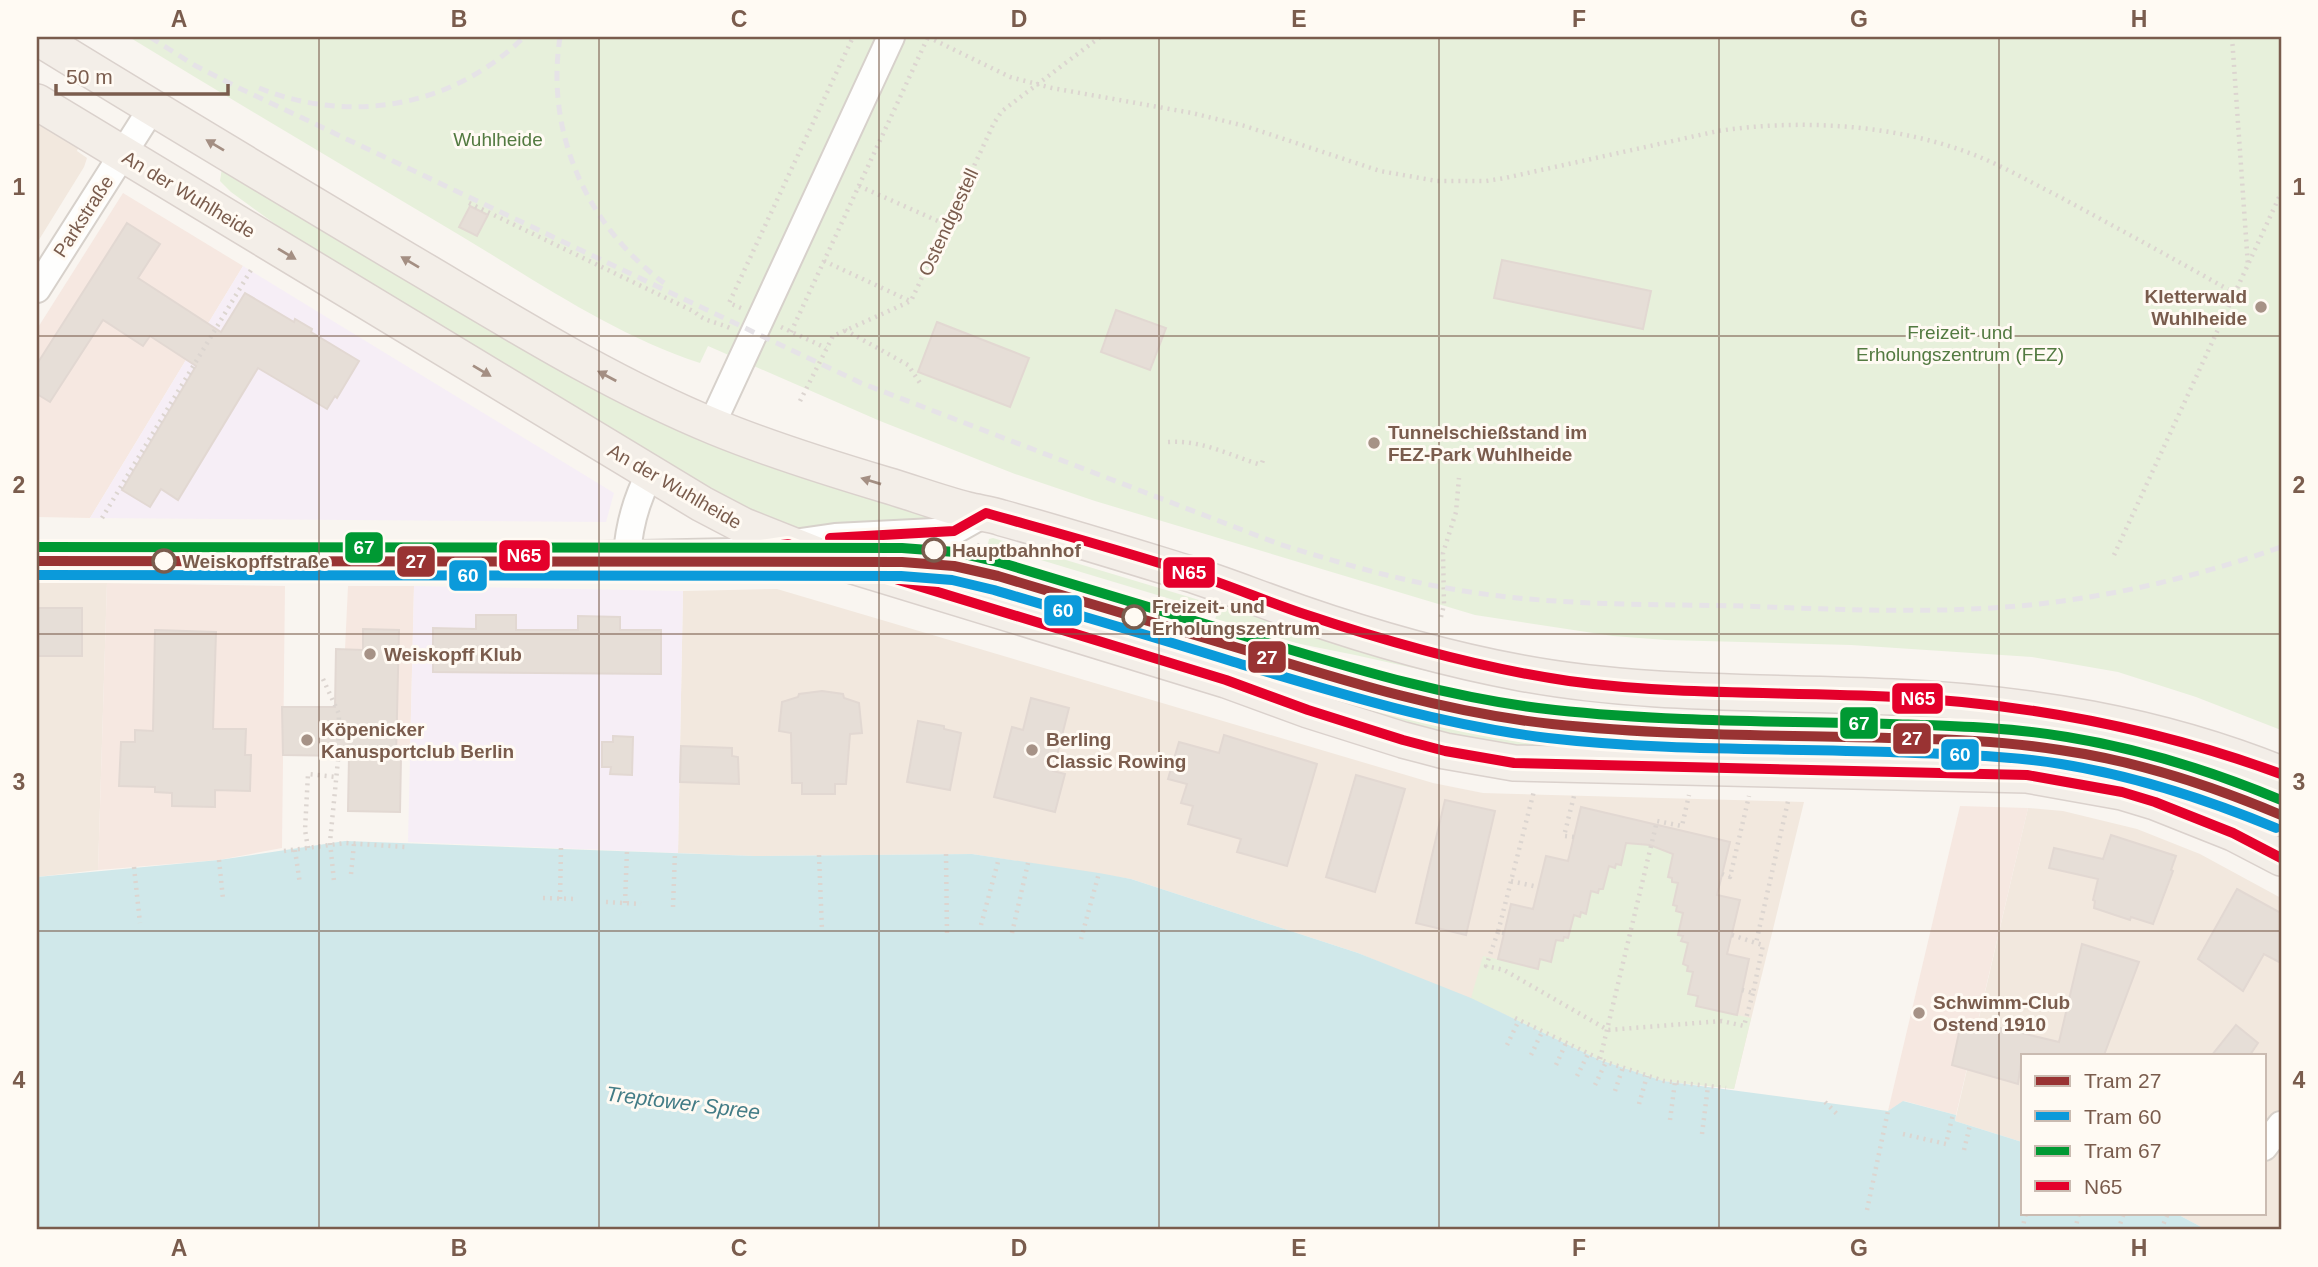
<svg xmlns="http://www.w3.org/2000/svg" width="2318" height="1267" viewBox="0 0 2318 1267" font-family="Arial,sans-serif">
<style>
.residential{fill:#f2e8de}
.commercial{fill:#f6e8e1}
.education{fill:#f6eef6}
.green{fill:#e7f0db}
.water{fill:#d0e8ea}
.building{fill:#e6ded7;stroke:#e2d8d2;stroke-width:2}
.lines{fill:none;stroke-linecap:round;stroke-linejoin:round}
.minor-casing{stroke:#d7d1cb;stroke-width:30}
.major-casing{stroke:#dad1cc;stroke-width:38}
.path{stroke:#dcd5d0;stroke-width:4.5;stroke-dasharray:2 5;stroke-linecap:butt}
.minor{stroke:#fefefd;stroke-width:26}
.major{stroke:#f3eee8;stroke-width:35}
.rail{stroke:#e6e3e7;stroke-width:5;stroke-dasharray:10 7;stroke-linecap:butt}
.bus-1-casing{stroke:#fffaf3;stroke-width:16}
.bus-1{stroke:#e4002b;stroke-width:10}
.tram-1-casing{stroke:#fffaf3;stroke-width:16}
.tram-2-casing{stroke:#fffaf3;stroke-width:16}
.tram-3-casing{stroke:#fffaf3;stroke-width:16}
.tram-1{stroke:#933;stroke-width:10}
.tram-2{stroke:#0b9ada;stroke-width:10}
.tram-3{stroke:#093;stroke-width:10}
.oneway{fill:#a48f83}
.grid{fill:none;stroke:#7a5c4d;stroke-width:2;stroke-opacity:0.55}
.poi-dot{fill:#a69286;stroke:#fffaf3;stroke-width:2.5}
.stop-dot{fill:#fffaf3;stroke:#7a5c4d;stroke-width:3.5}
.labels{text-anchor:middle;stroke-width:6;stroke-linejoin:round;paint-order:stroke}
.park-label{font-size:19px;fill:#537a41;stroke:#fffaf3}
.street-label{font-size:19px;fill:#7a5c4d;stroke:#fffaf3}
.poi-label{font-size:19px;font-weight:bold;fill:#7a5c4d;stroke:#fffaf3;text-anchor:start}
.stop-label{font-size:19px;font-weight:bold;fill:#7a5c4d;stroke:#fffaf3;text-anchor:start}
.water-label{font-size:21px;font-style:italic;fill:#437c86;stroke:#fffaf3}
.line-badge{stroke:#fffaf3;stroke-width:2.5}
.badge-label{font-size:19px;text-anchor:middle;font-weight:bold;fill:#fff}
.neatline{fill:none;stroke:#7a5c4d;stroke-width:2.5}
.grid-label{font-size:23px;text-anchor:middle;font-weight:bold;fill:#7a5c4d}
</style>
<rect width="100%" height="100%" fill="#f9f5f0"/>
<g class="residential">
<polygon points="37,120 79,146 77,151 87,158 84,167 37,243"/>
<polygon points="37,583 107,583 98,870 37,877"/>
<polygon points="777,589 1433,783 1483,793 1804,802 1734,1089 1663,1081 1358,953 1131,879 972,854 754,856 678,853 683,591"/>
<polygon points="2028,808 2063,811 2137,829 2200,854 2281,898 2281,1230 2207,1230 2175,1213 2264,1213 2264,1055 2022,1055 2022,1142 1955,1121"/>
</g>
<g class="commercial">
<polygon points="123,193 243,266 90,518 37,517 37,329"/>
<polygon points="107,583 285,586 282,848 219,860 98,870"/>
<polygon points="348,586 414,586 410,752 355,749 347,700 335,700 336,649 345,649"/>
<polygon points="1960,806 2028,808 1956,1115 1904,1101 1888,1111"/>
</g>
<g class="education">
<polygon points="243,266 614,493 606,522 90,518"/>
<polygon points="414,586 683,591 678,853 408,842"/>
</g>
<g class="green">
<path d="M129,37H2281V730L2196,697L2118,672L2032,657L1851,645L1666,640L1613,636L1475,615L1095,501L1015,474L880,421L708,346L700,363C615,335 538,282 461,236C350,170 239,104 129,37Z"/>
<polygon points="222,168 321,222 933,516 932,520 785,528 731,505 326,261 231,192 220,181"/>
<path d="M993,538L1229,609L1554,689L1553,696C1486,686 1421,669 1355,655C1308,645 1260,637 1214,623L1217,613L988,544L989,539Z"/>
<path d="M1233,653C1348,687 1463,725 1583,734C1673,740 1763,742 1852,743C1908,744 1963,744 2019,750C2110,759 2198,786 2281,824V844L2198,803L1522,751L1450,741L1229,669Z"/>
<polygon points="1634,840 1668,848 1667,853 1673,854 1672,882 1678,883 1673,905 1677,906 1677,911 1683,913 1678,935 1683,936 1682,941 1688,943 1683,964 1688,966 1687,971 1693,972 1688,994 1698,996 1697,1006 1751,1018 1734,1089 1663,1081 1600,1060 1471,998 1483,956 1537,968 1540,959 1551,962 1556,940 1563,941 1564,937 1569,938 1574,915 1580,917 1581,912 1586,913 1591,891 1597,893 1599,889 1603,889 1609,866 1615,868 1616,864 1621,865 1626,843 1632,845"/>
</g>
<polygon class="water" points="345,841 754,856 972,854 1099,873 1131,879 1358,953 1471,998 1600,1060 1663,1081 1888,1111 1903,1101 1956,1115 1955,1121 2022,1142 2022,1213 2175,1213 2207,1230 37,1230 37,877 219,860"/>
<g class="building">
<polygon points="470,206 488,215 477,236 459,227"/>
<polygon points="127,223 160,244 138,278 221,332 245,293 294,322 295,319 312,329 311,332 359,361 337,398 335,396 327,409 258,368 178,500 161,489 150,507 122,490 196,366 150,336 143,346 103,320 50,402 37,394 37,364"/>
<polygon points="1502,260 1651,291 1643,329 1494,298"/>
<polygon points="1116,310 1166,328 1150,370 1101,352"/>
<polygon points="937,322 1029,358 1010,407 918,372"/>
<rect x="37" y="608" width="45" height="48"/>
<polygon points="476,615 516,615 516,630 578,630 578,616 620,617 620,630 661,630 661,674 433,672 433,628 476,629"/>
<polygon points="363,629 399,630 396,757 401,757 400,812 348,811 349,756 283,755 282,707 335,707 336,649 363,650"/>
<polygon points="155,630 216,632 213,729 246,729 245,755 251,755 250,791 215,790 215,807 172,806 172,793 155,792 155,787 119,786 121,742 135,742 135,730 153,731"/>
<polygon points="822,691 843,694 844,698 859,703 862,733 850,734 846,784 835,784 835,794 802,794 802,783 792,783 791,733 779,731 782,702 798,697 799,694"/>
<polygon points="1031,698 1069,708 1053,771 1065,774 1055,812 994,797 1012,727 1023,730"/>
<polygon points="918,721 944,726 944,729 961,733 950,790 907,782"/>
<polygon points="1224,735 1317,764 1287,866 1237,852 1241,839 1188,824 1193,806 1181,803 1187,784 1168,779 1179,742 1219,753"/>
<polygon points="613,736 633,737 632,775 610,774 611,767 602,767 602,742 613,742"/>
<polygon points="681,746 732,748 732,756 738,757 739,784 680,782"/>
<polygon points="1356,775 1405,789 1375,892 1326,877"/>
<polygon points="1445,800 1495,811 1466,935 1416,923"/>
<polygon points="1581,807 1730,842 1717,895 1740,900 1727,954 1749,959 1737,1015 1696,1006 1698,996 1688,994 1693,972 1687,971 1688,966 1683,964 1688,943 1681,941 1683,936 1678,935 1683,913 1676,911 1677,906 1673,905 1678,883 1672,882 1672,878 1668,877 1673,854 1650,845 1626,843 1621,865 1616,864 1615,868 1609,866 1603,889 1599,889 1598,893 1591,891 1586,914 1581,912 1580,917 1574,915 1568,938 1564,937 1563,941 1556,940 1551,962 1540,959 1538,969 1498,959 1511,904 1533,909 1546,856 1568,861"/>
<polygon points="2111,835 2176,856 2171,870 2173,871 2153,924 2131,917 2130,920 2094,908 2095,901 2093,900 2098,879 2049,868 2054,848 2103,859"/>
<polygon points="2237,889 2281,913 2281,963 2264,954 2243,991 2198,959"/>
<polygon points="2082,944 2139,962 2104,1055 2022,1055 2018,1084 1952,1065 1962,1019 2059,1042"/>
<polygon points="2236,1025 2258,1043 2250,1055 2212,1055"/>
</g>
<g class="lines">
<defs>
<g id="minor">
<polyline points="37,289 152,108"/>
<polyline points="711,426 891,37"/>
<path d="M627,555C629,525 636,500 650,473"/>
<polyline points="37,557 548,556 733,552 835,537 954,531 986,513"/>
<polyline points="2264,1147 2281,1125"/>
</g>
<g id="major">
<path d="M37,37C160,113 284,187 408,261C508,320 608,383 715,427C771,450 829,468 886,485C913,493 940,503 967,510C979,513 991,514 1002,518C1064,535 1125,554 1187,573C1225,585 1262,600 1300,613C1372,638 1446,659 1521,673C1644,696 1769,691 1893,697C2027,703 2157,724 2281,774"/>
<polyline points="37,102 702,504 744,526 817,555 1226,680 1308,710 1403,740 1445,751 1514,763 2027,775 2122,792 2155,802 2233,833 2281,858"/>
</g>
</defs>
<use href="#minor" class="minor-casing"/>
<use href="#major" class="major-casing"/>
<g class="path">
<path d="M928,37L1010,77L1052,88L1192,113L1245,126L1380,171L1437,181H1486L1505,178L1718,131C1798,119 1888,124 1964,151C1998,163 2028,181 2060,197C2119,229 2178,261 2236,294"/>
<polyline points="2232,37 2248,266"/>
<polyline points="859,186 947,225"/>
<path d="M469,203L695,312C705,322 717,322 730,328"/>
<polyline points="824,261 910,301"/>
<polyline points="741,308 729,303 853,37"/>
<polyline points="781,327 826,348"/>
<polyline points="845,330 908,365 922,386"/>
<polyline points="791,332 928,37"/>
<polyline points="800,401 833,336 911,301 994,123 1002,111 1100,37"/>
<path d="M1168,442C1202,440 1227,454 1258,464L1262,463L1263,460"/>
<polyline points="102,518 251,270"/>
<polyline points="977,545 1008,555 1007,560"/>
<polyline points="2114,555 2281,193"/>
<polyline points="1441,617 1444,605 1443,553 1456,512 1459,478"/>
<polyline points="1309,677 1380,699 1486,722 1567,733"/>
<polyline points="323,679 339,714 338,760 330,842 334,881"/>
<polyline points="1380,699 1387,676 1460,694 1523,705"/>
<polyline points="1722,741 1722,718"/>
<polyline points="1574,837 1564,836 1575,792"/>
<polyline points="308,848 305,830 308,774 337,777"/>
<polyline points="295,850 300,884"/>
<polyline points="284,851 345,843 406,847"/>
<polyline points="946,854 947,933"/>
<polyline points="819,855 822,931"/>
<polyline points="219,860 223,899"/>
<polyline points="134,867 140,923"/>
<polyline points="351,874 354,844"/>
<polyline points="1722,874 1730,877 1749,796"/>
<polyline points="1511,881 1538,887"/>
<polyline points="543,898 577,899"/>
<polyline points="560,899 561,847"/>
<polyline points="606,902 641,904"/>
<polyline points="625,903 627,850"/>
<polyline points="673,907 675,852"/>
<polyline points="981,925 999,858"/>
<polyline points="1498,932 1486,966 1504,970 1608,1030 1722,1021 1744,1026 1753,993"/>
<polyline points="1012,933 1028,863"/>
<polyline points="1504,933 1498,932 1534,791"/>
<polyline points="1732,935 1756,943 1789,797"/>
<polyline points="1081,939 1099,873"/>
<polyline points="1742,990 1753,993 1763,945 1756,943"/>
<polyline points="1515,1018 1606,1062 1664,1081 1726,1088"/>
<polyline points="1507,1045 1519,1020"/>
<polyline points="1531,1055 1542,1032"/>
<polyline points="1600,1059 1657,821 1682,826 1689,795"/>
<polyline points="1556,1065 1566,1043"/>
<polyline points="1577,1076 1588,1054"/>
<polyline points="1595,1085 1606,1062"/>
<polyline points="1615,1091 1623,1067"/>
<polyline points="1825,1102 1837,1114"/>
<polyline points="1639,1104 1647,1076"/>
<polyline points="1670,1120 1675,1082"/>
<polyline points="1702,1134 1708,1086"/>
<polyline points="1903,1134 1946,1144 1953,1114"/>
<polyline points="1964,1150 1970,1125"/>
<polyline points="1867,1210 1888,1111"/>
<polyline points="2022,1230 2026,1213"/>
<polyline points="2075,1230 2079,1213"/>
<polyline points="2118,1230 2124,1213"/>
<polyline points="2161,1230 2168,1213"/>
</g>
<use href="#minor" class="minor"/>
<use href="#major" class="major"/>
<g class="rail">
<path d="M150,37L194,65L237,87L861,383L1279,544C1340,563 1400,581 1464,591C1556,606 1650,604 1743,606C1826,609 1909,613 1992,608C2091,602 2188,580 2281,547"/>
<path d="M560,37C545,133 587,226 664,283"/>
<path d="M259,88C351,125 453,107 524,37"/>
</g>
<defs>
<g id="bus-1">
<path d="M830,538L954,531L986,513C1057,533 1128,552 1197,575C1233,587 1268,602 1304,614C1391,643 1479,668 1569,681C1678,696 1787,691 1896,697C2029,704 2156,728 2281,774"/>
<polyline points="37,557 674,555 733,552 788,544 817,555 1226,680 1308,710 1403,740 1445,751 1514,763 2027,775 2122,792 2155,802 2233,833 2281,858"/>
</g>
</defs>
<use href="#bus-1" class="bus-1-casing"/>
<use href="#bus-1" class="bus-1"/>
<defs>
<path id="tram-1" d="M37,561L902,562L954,566L998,576C1080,601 1163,625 1245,650C1345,681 1447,713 1552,724C1664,736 1777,735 1889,738C1946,739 2003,741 2060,750C2137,761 2210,785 2281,815"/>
<path id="tram-2" d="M37,575L901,576L952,580L994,590C1074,614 1155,637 1234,662C1337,693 1441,725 1548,738C1661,751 1776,748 1890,752C1947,754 2005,755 2061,764C2136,776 2206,799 2276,828"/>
<path id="tram-3" d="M37,547L902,548L955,552L1002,563C1084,587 1166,612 1248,637C1348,667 1450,699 1555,710C1666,722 1778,721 1890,724C1949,726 2009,727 2067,737C2141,749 2212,771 2281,800"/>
</defs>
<use href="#tram-1" class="tram-1-casing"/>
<use href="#tram-2" class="tram-2-casing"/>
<use href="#tram-3" class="tram-3-casing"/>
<use href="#tram-1" class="tram-1"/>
<use href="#tram-2" class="tram-2"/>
<use href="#tram-3" class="tram-3"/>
</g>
<defs><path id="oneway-solid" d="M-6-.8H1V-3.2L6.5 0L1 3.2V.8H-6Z" transform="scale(1.75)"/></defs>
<g class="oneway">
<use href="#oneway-solid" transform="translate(215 145) rotate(-149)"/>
<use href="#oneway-solid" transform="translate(287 254) rotate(31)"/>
<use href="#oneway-solid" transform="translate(410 262) rotate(-149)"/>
<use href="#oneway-solid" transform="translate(482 371) rotate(31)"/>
<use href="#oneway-solid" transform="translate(607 376) rotate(-152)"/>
<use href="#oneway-solid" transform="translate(871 481) rotate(-163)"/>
</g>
<path class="grid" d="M319,37V1230M599,37V1230M879,37V1230M1159,37V1230M1439,37V1230M1719,37V1230M1999,37V1230M37,336H2281M37,634H2281M37,931H2281"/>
<g class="poi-dot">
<circle cx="2261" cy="307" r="7"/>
<circle cx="1374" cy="443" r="7"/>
<circle cx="370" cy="654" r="7"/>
<circle cx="307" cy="740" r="7"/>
<circle cx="1032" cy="750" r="7"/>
<circle cx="1919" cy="1013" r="7"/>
</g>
<g class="stop-dot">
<circle cx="934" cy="550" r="11"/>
<circle cx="164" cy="561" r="11"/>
<circle cx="1134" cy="617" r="11"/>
</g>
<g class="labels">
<g class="park-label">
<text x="498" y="146">Wuhlheide</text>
<text x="1960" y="339">Freizeit- und<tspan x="1960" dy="22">Erholungszentrum (FEZ)</tspan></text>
</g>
<g class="street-label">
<text transform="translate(189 194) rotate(31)" y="7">An der Wuhlheide</text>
<text transform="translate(83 216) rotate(-57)" y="7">Parkstraße</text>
<text transform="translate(948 222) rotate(-65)" y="7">Ostendgestell</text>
<text transform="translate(675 486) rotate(30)" y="7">An der Wuhlheide</text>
</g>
<g class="poi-label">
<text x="2247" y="303" text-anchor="end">Kletterwald<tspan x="2247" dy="22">Wuhlheide</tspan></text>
<text x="1388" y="439">Tunnelschießstand im<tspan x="1388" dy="22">FEZ-Park Wuhlheide</tspan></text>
<text x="384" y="661">Weiskopff Klub</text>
<text x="321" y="736">Köpenicker<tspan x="321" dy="22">Kanusportclub Berlin</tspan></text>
<text x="1046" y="746">Berling<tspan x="1046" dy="22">Classic Rowing</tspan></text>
<text x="1933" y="1009">Schwimm-Club<tspan x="1933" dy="22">Ostend 1910</tspan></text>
</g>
<g class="stop-label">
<text x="952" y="557">Hauptbahnhof</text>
<text x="182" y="568">Weiskopffstraße</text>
<text x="1152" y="613">Freizeit- und<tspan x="1152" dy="22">Erholungszentrum</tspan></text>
</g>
<g class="water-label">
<text transform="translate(683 1103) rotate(7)" y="7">Treptower Spree</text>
</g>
</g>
<g class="line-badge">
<rect x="344" y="531" width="40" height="33" rx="7" fill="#093"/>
<rect x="498" y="539" width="53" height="33" rx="7" fill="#e4002b"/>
<rect x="396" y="545" width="40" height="33" rx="7" fill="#933"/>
<rect x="1162" y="556" width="54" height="33" rx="7" fill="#e4002b"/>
<rect x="448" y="559" width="40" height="33" rx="7" fill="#0b9ada"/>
<rect x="1043" y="594" width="40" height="33" rx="7" fill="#0b9ada"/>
<rect x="1247" y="640" width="40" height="34" rx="7" fill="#933"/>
<rect x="1891" y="682" width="53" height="33" rx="7" fill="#e4002b"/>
<rect x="1839" y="706" width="40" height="34" rx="7" fill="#093"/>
<rect x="1892" y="722" width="40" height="33" rx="7" fill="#933"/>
<rect x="1940" y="738" width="40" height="33" rx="7" fill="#0b9ada"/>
</g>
<g class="badge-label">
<text x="364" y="554">67</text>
<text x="524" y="562">N65</text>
<text x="416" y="568">27</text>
<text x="1189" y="579">N65</text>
<text x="468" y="582">60</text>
<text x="1063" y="617">60</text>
<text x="1267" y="664">27</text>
<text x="1918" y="705">N65</text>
<text x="1859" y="730">67</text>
<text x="1912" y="745">27</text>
<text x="1960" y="761">60</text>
</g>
<rect width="2318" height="1267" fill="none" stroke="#fffaf3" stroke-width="77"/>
<rect x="2021" y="1054" width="245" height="161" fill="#fffaf3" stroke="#cabbb1" stroke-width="2"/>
<rect x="2035" y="1076" width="35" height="10" fill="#993333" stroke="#cabbb1" stroke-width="2"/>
<text x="2084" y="1088" font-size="21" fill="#7a5c4d">Tram 27</text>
<rect x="2035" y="1111" width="35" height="10" fill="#0b9ada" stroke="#cabbb1" stroke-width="2"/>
<text x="2084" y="1124" font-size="21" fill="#7a5c4d">Tram 60</text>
<rect x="2035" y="1146" width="35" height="10" fill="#009933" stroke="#cabbb1" stroke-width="2"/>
<text x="2084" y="1158" font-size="21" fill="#7a5c4d">Tram 67</text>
<rect x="2035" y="1181" width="35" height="10" fill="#e4002b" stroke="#cabbb1" stroke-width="2"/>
<text x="2084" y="1194" font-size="21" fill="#7a5c4d">N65</text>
<path d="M56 84v10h172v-10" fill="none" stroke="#7a5c4d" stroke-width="3.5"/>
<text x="66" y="84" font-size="21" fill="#7a5c4d" stroke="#fffaf3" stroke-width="5" paint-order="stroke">50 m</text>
<rect x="38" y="38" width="2242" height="1190" class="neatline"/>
<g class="grid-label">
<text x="179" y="27">A</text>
<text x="459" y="27">B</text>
<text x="739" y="27">C</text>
<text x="1019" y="27">D</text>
<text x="1299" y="27">E</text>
<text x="1579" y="27">F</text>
<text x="1859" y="27">G</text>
<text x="2139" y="27">H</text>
<text x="19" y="195">1</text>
<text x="2299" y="195">1</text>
<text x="19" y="493">2</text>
<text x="2299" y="493">2</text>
<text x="19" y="790">3</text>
<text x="2299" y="790">3</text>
<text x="19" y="1088">4</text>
<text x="2299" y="1088">4</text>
<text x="179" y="1256">A</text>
<text x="459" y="1256">B</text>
<text x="739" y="1256">C</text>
<text x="1019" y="1256">D</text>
<text x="1299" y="1256">E</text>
<text x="1579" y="1256">F</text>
<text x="1859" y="1256">G</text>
<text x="2139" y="1256">H</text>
</g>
</svg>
